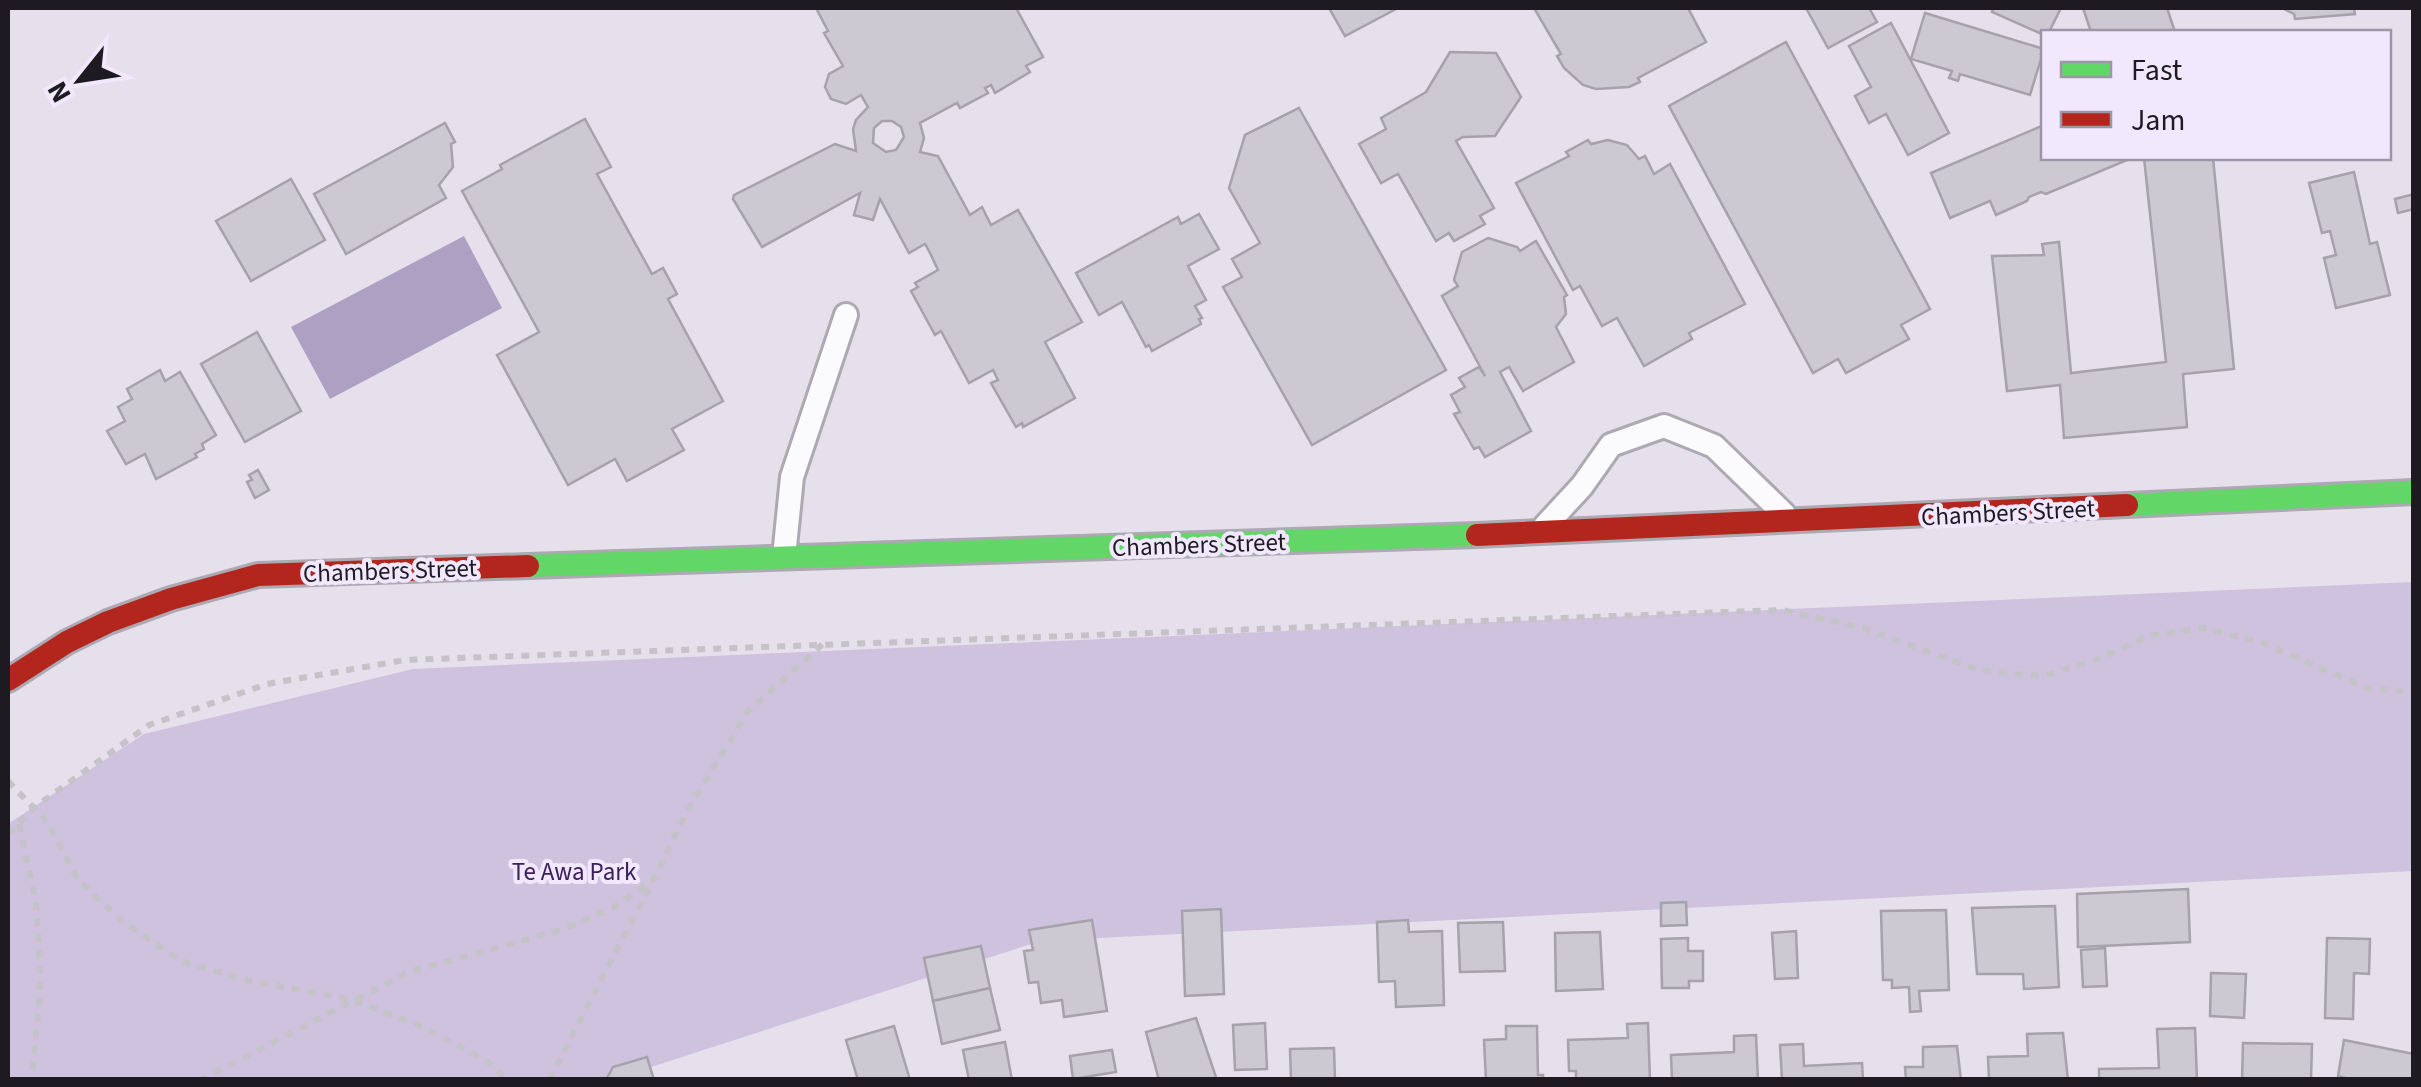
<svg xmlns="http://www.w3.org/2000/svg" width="2421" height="1087" viewBox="0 0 2421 1087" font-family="'Source Sans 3',sans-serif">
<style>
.green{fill:#cec2df}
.water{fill:#aea0c3}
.building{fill:#cdc9d3;stroke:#a6a2ab;stroke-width:2.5;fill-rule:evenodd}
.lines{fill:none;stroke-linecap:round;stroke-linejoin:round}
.lane-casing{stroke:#aca9b2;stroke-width:28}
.fast-casing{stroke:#aca9b2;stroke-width:28}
.jam-casing{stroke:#aca9b2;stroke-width:28}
.path{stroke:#c5c3c8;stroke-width:6;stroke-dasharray:8 8;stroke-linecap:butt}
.lane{stroke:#fbfafc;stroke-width:22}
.fast{stroke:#63d668;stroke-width:22}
.jam{stroke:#b3261e;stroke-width:22}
.labels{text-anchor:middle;stroke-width:8;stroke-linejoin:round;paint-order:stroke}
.street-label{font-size:25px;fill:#1d1a21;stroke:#f1e8fe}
.park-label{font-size:25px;fill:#3c215a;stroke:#f1e8fe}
</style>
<rect width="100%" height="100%" fill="#e5e0ec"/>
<polygon class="green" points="2413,582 2413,871 1040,941 614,1079 8,1080 8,824 144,734 413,669"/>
<polygon class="water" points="464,236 502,308 330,399 291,327"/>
<g class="building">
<path d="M816,8H1016L1043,57L1026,66L1030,72L995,93L991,85L985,88L988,93L960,108L957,103L920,123L924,138L920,152L938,156L970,215L982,207L991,225L1018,210L1082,322L1045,342L1075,398L1023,427L1022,423L1016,427L991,383L998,380L993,370L969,383L941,331L935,335L911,291L918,287L915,283L938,270L930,253L925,244L909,253L880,199L873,220L854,215L860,193L762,247L733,199L734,195L835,144L856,151L853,129L856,120L868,107L861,95L846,104L831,99L825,87L829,74L843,66L824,33L828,31ZM882,121H892L901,127L904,137L896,150L886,152L873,143L874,128Z"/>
<polygon points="1329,8 1398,8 1345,36"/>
<polygon points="1534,8 1688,8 1706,42 1638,78 1640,82 1629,87 1596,89 1583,85 1564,68 1557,56 1561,54"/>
<polygon points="1806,8 1869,8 1877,22 1828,48"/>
<polygon points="1994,8 2061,8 2049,32 2044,35 1992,12"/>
<polygon points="2083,8 2167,8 2175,32 2091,32"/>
<polygon points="2282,8 2354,8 2355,14 2295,19 2294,14"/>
<polygon points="1925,13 2044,49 2030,95 1960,74 1958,81 1949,78 1952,71 1911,59"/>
<polygon points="1891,23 1949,133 1908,155 1886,114 1869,123 1855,96 1871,87 1849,46"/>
<polygon points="1786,42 1930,309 1901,325 1909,339 1846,373 1838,359 1813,373 1669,106"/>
<polygon points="1450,52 1496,53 1521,97 1495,136 1463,137 1456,141 1494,208 1480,216 1485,224 1454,241 1449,233 1436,241 1398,174 1381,183 1359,144 1386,129 1381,118 1426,92"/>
<polygon points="1299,108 1446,370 1312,445 1223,287 1242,277 1232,259 1260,243 1229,188 1245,135"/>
<polygon points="585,119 611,167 597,174 652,274 663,268 677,294 668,299 723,401 672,429 684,450 627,481 615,459 568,485 497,355 539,332 462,191 502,169 500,165"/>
<polygon points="445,123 455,142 451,144 453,167 439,185 446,198 346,254 314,194"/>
<polygon points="2044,125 2044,158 2144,158 2127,160 2046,194 2041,192 2029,197 2027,201 1996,215 1990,201 1950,218 1931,173"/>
<polygon points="1588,140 1591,144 1608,140 1627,145 1639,159 1645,156 1654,174 1670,164 1745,304 1689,333 1692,339 1644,366 1617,318 1602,326 1580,286 1573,290 1516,183 1569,156 1566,152"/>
<polygon points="2144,158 2213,158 2234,369 2183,374 2187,427 2064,438 2060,385 2007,391 1992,256 2044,255 2042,244 2059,242 2071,373 2166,362"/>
<polygon points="2354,172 2370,244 2377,242 2390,295 2336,308 2324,258 2336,255 2330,231 2322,233 2309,183"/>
<polygon points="291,179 325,240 251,281 216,221"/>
<polygon points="2414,194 2414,209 2398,213 2395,199"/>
<polygon points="1199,214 1219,249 1188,266 1206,300 1195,306 1202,318 1199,319 1201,324 1152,351 1149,345 1146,347 1122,302 1099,315 1076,273 1178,217 1181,224"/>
<polygon points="1488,238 1517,247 1520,251 1536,241 1567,295 1564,297 1566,314 1556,327 1574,362 1523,391 1509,367 1500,372 1531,431 1485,457 1479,447 1474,449 1454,414 1460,412 1451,395 1465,387 1459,378 1479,367 1485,376 1442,296 1458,286 1454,280 1462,252"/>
<polygon points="257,332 301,411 245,442 201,364"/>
<polygon points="160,370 165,381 180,372 216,435 202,444 204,449 195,454 197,457 156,479 145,454 126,464 107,431 125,421 118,407 132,399 127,389"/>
<polygon points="258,470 269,490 255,498 247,482 252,480 249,475"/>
<polygon points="2188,889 2190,942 2078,947 2077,894"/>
<polygon points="1686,902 1687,925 1661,926 1661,903"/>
<polygon points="2055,906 2059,987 2024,989 2023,974 1977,974 1972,908"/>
<polygon points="1221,909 1224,994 1185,996 1182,911"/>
<polygon points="1946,910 1949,990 1919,991 1921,1011 1910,1012 1909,987 1892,988 1892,980 1883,980 1881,911"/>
<polygon points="1092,920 1107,1011 1064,1017 1062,1000 1041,1003 1038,982 1029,983 1024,951 1033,950 1029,930"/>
<polygon points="1408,920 1409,932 1442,931 1444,1005 1396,1007 1395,981 1379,982 1377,922"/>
<polygon points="1503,922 1505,971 1460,972 1458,923"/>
<polygon points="1796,931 1798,978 1775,979 1772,933"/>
<polygon points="1600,932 1603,989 1556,991 1555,933"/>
<polygon points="1688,938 1688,951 1703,951 1703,981 1689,981 1689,988 1662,988 1661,939"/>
<polygon points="2327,938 2370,939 2369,974 2354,973 2353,1019 2325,1018"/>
<polygon points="981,946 990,988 933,1001 924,958"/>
<polygon points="2105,948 2107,986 2083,987 2081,950"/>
<polygon points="2211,973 2246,974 2244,1018 2210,1016"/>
<polygon points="990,988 1000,1030 942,1044 933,1001"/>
<polygon points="1196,1018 1217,1080 1159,1080 1146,1032"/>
<polygon points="1265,1023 1267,1069 1235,1070 1233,1025"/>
<polygon points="1648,1023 1650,1080 1576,1080 1576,1071 1569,1071 1568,1040 1628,1038 1627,1024"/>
<polygon points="894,1026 910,1080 858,1080 846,1040"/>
<polygon points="1506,1026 1537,1026 1538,1075 1543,1075 1543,1080 1486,1080 1484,1040 1506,1039"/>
<polygon points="2195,1028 2197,1080 2099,1080 2099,1069 2159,1068 2157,1029"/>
<polygon points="2063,1033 2068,1080 1989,1080 1988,1057 2028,1056 2027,1034"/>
<polygon points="1756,1035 1758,1080 1672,1080 1671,1055 1734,1052 1734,1036"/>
<polygon points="2344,1040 2414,1054 2414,1080 2353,1080 2338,1076"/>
<polygon points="1005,1042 1012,1080 969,1080 963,1050"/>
<polygon points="2243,1043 2312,1044 2311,1080 2242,1080"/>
<polygon points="1803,1044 1804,1066 1862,1063 1863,1080 1782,1080 1780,1045"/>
<polygon points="1957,1046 1961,1080 1906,1080 1905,1067 1923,1067 1923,1047"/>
<polygon points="1334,1048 1335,1080 1291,1080 1290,1049"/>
<polygon points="1112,1050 1116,1072 1073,1079 1070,1056"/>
<polygon points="647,1057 654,1080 606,1080 613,1067"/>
</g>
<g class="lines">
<defs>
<g id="lane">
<polyline points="1545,526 1582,486 1611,445 1664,426 1714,446 1784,514"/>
<polyline points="784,557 792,477 846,315"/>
</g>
<g id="fast">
<polyline points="2127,505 2414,492"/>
<polyline points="528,566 1477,535"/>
</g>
<g id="jam">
<polyline points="1477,535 2127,505"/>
<polyline points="8,680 67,642 108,622 171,599 258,575 528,566"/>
</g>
</defs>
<use href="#lane" class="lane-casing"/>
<use href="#fast" class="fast-casing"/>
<use href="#jam" class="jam-casing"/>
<g class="path">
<polyline points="8,781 48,823 78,880 121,920 181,961 242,979 352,1000 419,1025 487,1061 507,1080"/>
<polyline points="19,824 36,902 41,980 32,1080"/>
<polyline points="8,834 35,807 149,725 267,684 405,660 1782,610 1863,628 1979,670 2043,676 2099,659 2148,636 2203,628 2263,643 2367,688 2414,693"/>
<polyline points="200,1080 409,972 564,929 613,908 654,879 685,815 748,711 823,644"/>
<polyline points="549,1080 653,881"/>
</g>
<use href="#lane" class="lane"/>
<use href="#fast" class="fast"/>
<use href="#jam" class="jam"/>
</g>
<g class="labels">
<g class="street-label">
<text transform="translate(2008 512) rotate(-3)" y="9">Chambers Street</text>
<text transform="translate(1199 544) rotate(-2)" y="9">Chambers Street</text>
<text transform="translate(390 570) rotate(-2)" y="9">Chambers Street</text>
</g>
<g class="park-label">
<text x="574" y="880">Te Awa Park</text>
</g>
</g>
<rect width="2421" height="1087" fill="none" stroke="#1d1a21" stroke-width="20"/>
<rect x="2041" y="30" width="350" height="130" fill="#f1e8fe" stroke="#9c96a6" stroke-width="2.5"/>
<rect x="2061" y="62" width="50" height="15" fill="#63d668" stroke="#9c96a6" stroke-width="2.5"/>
<text x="2131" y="80" font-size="30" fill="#1d1a21">Fast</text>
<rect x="2061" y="112" width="50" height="15" fill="#b3261e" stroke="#9c96a6" stroke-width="2.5"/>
<text x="2131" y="130" font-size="30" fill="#1d1a21">Jam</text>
<g transform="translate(80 80) rotate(240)" stroke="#f1e8fe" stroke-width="8" paint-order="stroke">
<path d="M0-8L18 38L0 25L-18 38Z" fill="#1d1a21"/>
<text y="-15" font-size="28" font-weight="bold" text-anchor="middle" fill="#1d1a21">N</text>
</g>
</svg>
